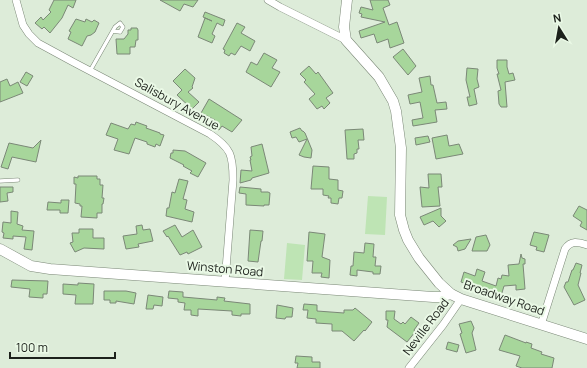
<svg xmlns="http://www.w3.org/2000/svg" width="587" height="368" viewBox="0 0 587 368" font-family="Manrope,sans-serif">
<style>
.pitch{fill:#bee4b4}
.building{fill:#a7d69b;stroke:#7b8877}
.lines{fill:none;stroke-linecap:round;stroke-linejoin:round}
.lane-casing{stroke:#7a8776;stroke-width:4.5}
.street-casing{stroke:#7a8776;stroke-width:8}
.secondary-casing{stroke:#7a8776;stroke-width:11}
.lane{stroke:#fff;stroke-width:3.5}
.street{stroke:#fff;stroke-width:7}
.secondary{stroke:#fff;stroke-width:10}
.labels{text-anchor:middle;stroke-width:4;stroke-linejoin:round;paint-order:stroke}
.street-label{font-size:12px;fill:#1c211b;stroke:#eaf9e6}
</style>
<rect width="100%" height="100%" fill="#ddecd9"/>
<g class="pitch">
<polygon points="368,196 387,197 385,235 365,234"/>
<polygon points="287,243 305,245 302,280 284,279"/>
</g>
<g class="building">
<polygon points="54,0 76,0 73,8 68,5 62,18 50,33 44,27 42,29 35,23 41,17 43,20 51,12 49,10"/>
<polygon points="160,0 198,0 193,7 184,4 180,11"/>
<polygon points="370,0 388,0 390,5 383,8 389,25 397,22 404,43 390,48 388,39 377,43 374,34 361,38 359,31 385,22 361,17 362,14 359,13 361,7 373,10"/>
<polygon points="205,12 225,20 223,26 217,23 212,34 215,36 212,43 198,37 205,18 212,21 203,17"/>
<polygon points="76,19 85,22 86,19 92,22 94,20 99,23 95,32 91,35 87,36 82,46 68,39 71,32 69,31"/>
<polygon points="237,23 245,27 241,33 255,41 250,51 241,46 235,55 231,53 229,56 224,53 225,50 223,49"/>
<polygon points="131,28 137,28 138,30 138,40 136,40 135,47 130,47 130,54 117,54 116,39 124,39 128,34 128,30 131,30"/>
<polygon points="403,49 416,66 408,75 393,57"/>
<polygon points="264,53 277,60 272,68 280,72 271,87 246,72 251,62 257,65"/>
<polygon points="497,60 507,60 507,67 509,74 513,73 515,80 505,82 507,107 501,107 499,104 498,91 501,90 497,74 499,74 497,68"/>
<polygon points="309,66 316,74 318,72 333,93 326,98 330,103 324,109 322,106 317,109 309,99 315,94 304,82 306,80 300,74"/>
<polygon points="467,68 478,69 477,79 479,87 474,89 477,104 469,106 467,97 470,97 466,80"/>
<polygon points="185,69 195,78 192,87 193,88 188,92 199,102 192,109 177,95 182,90 173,81"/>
<polygon points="26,72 33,76 27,86 20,82"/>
<polygon points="430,76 431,85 433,85 437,103 446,102 447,109 435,110 437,122 413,126 412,120 423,118 420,102 410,104 408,95 422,92 419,78"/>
<polygon points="7,79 10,86 18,82 23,93 0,102 0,82"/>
<polygon points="209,99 242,120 232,132 222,126 219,130 211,125 215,120 201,113"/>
<polygon points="136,122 147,126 146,128 160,133 160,134 164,135 160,146 156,144 155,147 147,144 147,142 135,138 129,154 114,150 118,139 106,135 111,123 128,129 131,124 135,125"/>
<polygon points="300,128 302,131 303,131 305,133 312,150 311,158 304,157 299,155 307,139 299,142 296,137 292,138 290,132"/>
<polygon points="363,129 364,140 358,140 359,149 357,149 357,153 354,154 354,159 347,159 345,130"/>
<polygon points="447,135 449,146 459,144 463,154 436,159 432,138"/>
<polygon points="428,136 430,142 416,145 415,138"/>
<polygon points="41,140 36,162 12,157 8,169 1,167 9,143 33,148"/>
<polygon points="262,144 269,173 252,178 251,180 240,183 241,170 252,171 250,160 251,160 250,157 252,156 251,147"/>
<polygon points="173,150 185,151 206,163 198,177 190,173 192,171 183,166 184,165 170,158 171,153 173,153"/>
<polygon points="313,166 329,167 329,179 338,180 338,190 343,191 342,198 339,198 338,204 331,203 331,198 328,198 329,196 323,195 323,189 311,189"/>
<polygon points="428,174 441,174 442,187 438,187 440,206 422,207 420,187 429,188"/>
<polygon points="78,176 97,176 97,179 100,179 100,185 103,185 102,198 104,198 103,204 102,204 102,213 97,213 97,218 81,217 82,206 80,206 80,204 75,203 76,184 74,184 74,177 78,178"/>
<polygon points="179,179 188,181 183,199 187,200 185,209 194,212 192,222 166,216 167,208 169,208 172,192 175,193"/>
<polygon points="0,187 13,187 13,192 7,193 8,201 0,202"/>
<polygon points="240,187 261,189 261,192 268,192 270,193 269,205 264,205 264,206 246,205 246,194 239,193"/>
<polygon points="61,200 69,200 68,213 60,213 60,210 47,210 48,202 61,203"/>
<polygon points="579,206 587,210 587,230 580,226 582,222 573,216"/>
<polygon points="441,208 441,216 446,221 439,227 433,221 424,225 420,217"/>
<polygon points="11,211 18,212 17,224 23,226 22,230 34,231 32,250 24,249 26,237 13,236 13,239 3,238 4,233 2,232 3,222 11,223"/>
<polygon points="142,225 143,230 150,229 153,241 138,244 139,247 126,249 123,236 137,234 136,226"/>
<polygon points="175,225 182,237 193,230 202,247 188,254 187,252 180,255 168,236 167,237 163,231"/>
<polygon points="79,229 93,229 93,238 104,238 104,249 84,248 75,252 70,243 73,242 72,233 79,233"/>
<polygon points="250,230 263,231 262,241 261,241 258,262 248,261"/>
<polygon points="309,232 325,234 322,257 330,260 329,278 321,277 322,273 312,273 313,261 307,261"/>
<polygon points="534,232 549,235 544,252 536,250 537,247 530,245"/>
<polygon points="486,235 490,245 487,251 472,251 476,237"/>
<polygon points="471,239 465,249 458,251 457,247 453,245 458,241"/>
<polygon points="365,243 374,244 373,257 376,257 375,266 381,266 380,274 373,274 373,272 357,270 357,276 350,275 351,266 353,266 354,252 364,253"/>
<polygon points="521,254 522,258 525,259 525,264 523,264 525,289 516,290 516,285 504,286 501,296 461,282 464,272 475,276 477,269 485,272 482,281 496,286 498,278 501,279 502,275 509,276 508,265 519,264"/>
<polygon points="576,263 582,265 580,273 581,273 578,285 585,300 574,305 564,287 566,282 568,282 572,270 573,270"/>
<polygon points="12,280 48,281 47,294 43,294 43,298 29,297 30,289 11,287"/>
<polygon points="78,283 94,284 93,304 75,304 76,295 63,294 63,284 78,285"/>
<polygon points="104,291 126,291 136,293 134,304 116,301 116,303 110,303 110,300 104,300"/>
<polygon points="169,291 183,292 183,297 217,300 217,297 225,298 224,301 250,304 250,314 241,314 241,316 232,315 232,311 198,309 198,316 191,315 191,310 184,310 185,303 178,302 178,299 168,298"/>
<polygon points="148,295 163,297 162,306 154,305 153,309 146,309"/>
<polygon points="304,304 317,305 317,311 344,313 344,310 353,310 355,308 372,322 365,331 364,330 354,341 342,331 332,331 332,324 316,323 316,319 307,318 308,310 303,310"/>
<polygon points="277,305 293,308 292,317 286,317 285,319 276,318"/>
<polygon points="386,311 395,311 394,319 401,324 403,322 405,324 411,317 419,323 414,330 415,332 407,342 387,327 388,320 386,320"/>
<polygon points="471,321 474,328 472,333 476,350 466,353 460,334 462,333 459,324"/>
<polygon points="505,335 526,343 526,342 532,344 531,348 542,352 541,354 554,358 552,368 522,368 516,366 520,356 499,350"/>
<polygon points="448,342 459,345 457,352 446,349"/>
<polygon points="296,356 312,357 312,362 320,362 320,368 297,368 298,363 295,363"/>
</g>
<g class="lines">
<defs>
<g id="lane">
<polyline points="90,71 115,27 120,23 123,27 120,32 113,31"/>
<polyline points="0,181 18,180"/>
</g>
<g id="street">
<path d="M16,0L23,25L29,34L38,43L73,62L210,134C231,148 233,155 233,180L225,282"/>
<polyline points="268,0 280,7 346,40"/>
<path d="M541,325L565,249C571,240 578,242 587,245"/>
<polyline points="409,368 443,325 461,299"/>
</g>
<g id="secondary">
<polyline points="347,0 344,27 346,40 379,77 393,101 396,111 401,148 400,215 404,230 408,240 419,258 439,283 451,294 461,299 587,339"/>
<polyline points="0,249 31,266 50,269 433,297 440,297 451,294"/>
</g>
</defs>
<use href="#lane" class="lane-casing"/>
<use href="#street" class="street-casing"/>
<use href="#secondary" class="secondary-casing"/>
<use href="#lane" class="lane"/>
<use href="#street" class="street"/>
<use href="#secondary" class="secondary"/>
</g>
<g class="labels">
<g class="street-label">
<text transform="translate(177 104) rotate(29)" y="4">Salisbury Avenue</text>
<text transform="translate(225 269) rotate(5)" y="4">Winston Road</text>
<text transform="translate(504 298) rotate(19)" y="4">Broadway Road</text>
<text transform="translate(426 327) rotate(-53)" y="4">Neville Road</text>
</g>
</g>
<g transform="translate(559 28) rotate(349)" stroke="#eaf9e6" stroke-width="3" paint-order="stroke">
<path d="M0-3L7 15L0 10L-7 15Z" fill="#1c211b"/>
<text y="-6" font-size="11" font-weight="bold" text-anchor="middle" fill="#1c211b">N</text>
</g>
<path d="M10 352v6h105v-6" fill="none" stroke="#1c211b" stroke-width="2"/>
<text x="16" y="352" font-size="12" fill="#1c211b" stroke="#eaf9e6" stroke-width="3" paint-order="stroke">100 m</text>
</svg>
